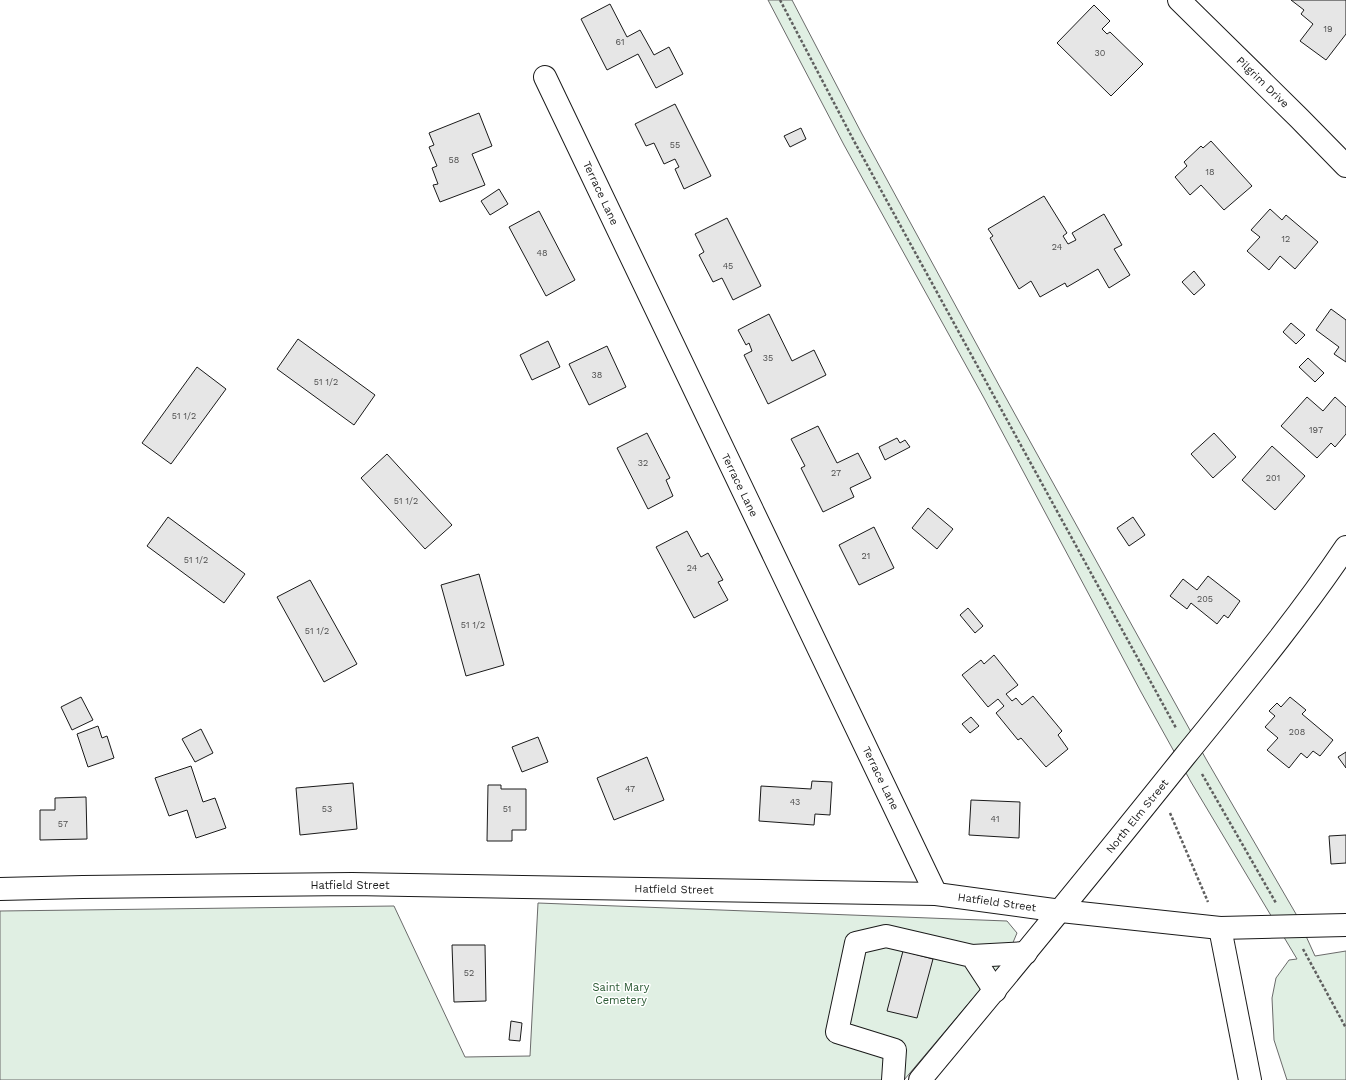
<svg xmlns="http://www.w3.org/2000/svg" width="1346" height="1080" viewBox="0 0 1346 1080" font-family="'Work Sans',sans-serif">
<style>
.green{fill:#e0efe3;stroke:#6a6a6a}
.building{fill:#e6e6e6;stroke:#1a1a1a}
.lines{fill:none;stroke-linecap:round;stroke-linejoin:round}
.minor-casing{stroke:#1a1a1a;stroke-width:24}
.major-casing{stroke:#1a1a1a;stroke-width:24}
.path{stroke:#5f5f5f;stroke-width:2.5;stroke-dasharray:3 2;stroke-linecap:butt}
.minor{stroke:#fff;stroke-width:22}
.major{stroke:#fff;stroke-width:22}
.labels{text-anchor:middle;stroke-width:3;stroke-linejoin:round;paint-order:stroke}
.number-label{font-size:9px;fill:#4d4d4d}
.street-label{font-size:11px;fill:#1a1a1a;stroke:#fff}
.park-label{font-size:11px;fill:#2b5a34;stroke:#fff}
</style>
<rect width="100%" height="100%" fill="#fff"/>
<g class="green">
<polygon points="768,0 792,0 862,134 1001,389 1206,759 1296,914 1315,956 1346,951 1346,1080 1287,1080 1274,1040 1272,998 1276,978 1289,960 1297,959 1191,782 1141,692 984,398 844,145"/>
<polygon points="538,903 1007,921 1017,933 1006,959 904,1080 0,1080 0,911 394,906 465,1057 530,1056"/>
</g>
<g class="building">
<polygon points="1291,0 1346,0 1346,34 1326,60 1300,41 1313,24 1301,14 1304,10"/>
<polygon points="610,4 627,37 640,30 654,55 669,47 683,74 656,88 638,54 607,70 581,19"/>
<polygon points="1094,5 1110,21 1102,29 1107,34 1110,32 1143,64 1111,96 1057,43"/>
<polygon points="675,104 711,176 684,189 675,169 679,167 675,159 664,164 654,143 646,146 635,124"/>
<polygon points="479,113 492,146 472,154 485,185 440,202 433,185 438,184 432,168 437,166 429,147 434,145 429,133"/>
<polygon points="801,128 806,139 790,147 784,136"/>
<polygon points="1211,141 1252,186 1224,210 1201,185 1190,195 1175,177 1187,166 1184,162 1201,146 1203,148"/>
<polygon points="499,189 508,204 490,215 481,201"/>
<polygon points="1044,196 1067,233 1063,236 1068,244 1076,240 1072,233 1104,214 1122,245 1114,249 1130,275 1109,288 1098,269 1067,287 1065,283 1040,297 1031,281 1019,289 990,238 993,236 988,229"/>
<polygon points="1270,209 1282,220 1286,215 1318,242 1295,269 1280,256 1269,270 1247,251 1260,237 1251,230"/>
<polygon points="539,211 575,280 546,296 509,227"/>
<polygon points="727,218 761,286 733,300 722,278 713,282 699,255 704,252 695,234"/>
<polygon points="1194,271 1205,285 1194,295 1182,282"/>
<polygon points="1331,309 1346,320 1346,362 1334,354 1339,347 1316,330"/>
<polygon points="769,314 792,361 814,350 826,375 768,404 744,355 752,351 749,343 746,345 738,330"/>
<polygon points="1291,323 1305,335 1296,344 1283,332"/>
<polygon points="298,339 375,395 354,425 277,369"/>
<polygon points="548,341 560,367 532,380 520,355"/>
<polygon points="607,346 626,387 589,405 569,364"/>
<polygon points="1308,358 1324,373 1315,382 1299,367"/>
<polygon points="197,367 226,389 171,464 142,443"/>
<polygon points="1307,397 1323,411 1335,397 1346,407 1346,434 1335,447 1331,443 1317,458 1281,426"/>
<polygon points="818,426 837,463 858,453 871,478 850,488 854,497 823,512 801,468 805,466 791,439"/>
<polygon points="647,433 670,478 666,480 673,496 648,509 617,448"/>
<polygon points="1214,433 1236,457 1213,478 1191,454"/>
<polygon points="897,438 900,443 905,440 910,447 885,460 879,447"/>
<polygon points="1272,446 1305,476 1275,510 1242,480"/>
<polygon points="387,454 452,525 425,549 361,478"/>
<polygon points="928,508 953,529 937,549 912,528"/>
<polygon points="168,517 245,574 224,603 147,546"/>
<polygon points="1133,517 1145,535 1129,546 1117,528"/>
<polygon points="874,527 894,568 859,585 839,545"/>
<polygon points="687,531 701,557 708,553 723,580 718,582 728,600 694,618 656,547"/>
<polygon points="479,574 504,665 466,676 441,585"/>
<polygon points="1208,576 1240,601 1228,618 1224,615 1217,624 1191,603 1187,609 1170,596 1183,579 1197,590"/>
<polygon points="310,580 357,664 324,682 277,597"/>
<polygon points="968,608 983,626 975,633 960,615"/>
<polygon points="994,655 1018,685 1006,694 1012,701 1016,698 1022,705 1033,696 1062,731 1058,735 1068,749 1046,767 1021,738 1018,740 996,713 1004,706 998,699 988,707 962,675 981,660 984,664"/>
<polygon points="81,697 93,720 72,730 61,707"/>
<polygon points="1290,697 1306,710 1302,714 1333,740 1320,756 1313,751 1307,758 1301,753 1289,768 1267,750 1278,738 1265,727 1275,716 1269,711 1277,703 1281,707"/>
<polygon points="971,717 979,726 970,733 962,724"/>
<polygon points="98,726 102,738 107,736 114,758 88,767 77,734"/>
<polygon points="201,729 213,753 195,762 182,739"/>
<polygon points="538,737 548,762 522,772 512,747"/>
<polygon points="1346,752 1346,768 1338,757"/>
<polygon points="647,757 664,800 614,820 597,778"/>
<polygon points="191,766 203,802 215,798 226,828 196,838 187,810 169,816 155,778"/>
<polygon points="812,781 832,782 830,815 815,814 814,825 759,821 761,786 811,789"/>
<polygon points="353,783 357,829 300,835 296,788"/>
<polygon points="488,785 501,785 501,789 526,789 526,830 512,830 512,841 487,841"/>
<polygon points="86,797 87,839 40,840 40,810 55,810 55,798"/>
<polygon points="971,800 1020,802 1019,838 969,835"/>
<polygon points="1346,835 1346,863 1331,864 1329,836"/>
<polygon points="452,945 485,945 486,1001 454,1002"/>
<polygon points="903,951 933,959 917,1018 887,1011"/>
<polygon points="511,1021 522,1023 520,1041 509,1040"/>
</g>
<g class="lines">
<defs>
<g id="minor">
<polyline points="1179,0 1299,118 1346,166"/>
<polyline points="545,77 936,894"/>
<polyline points="0,889 83,887 352,884 936,894 1061,911 1220,928 1346,925"/>
<polyline points="1220,928 1250,1080"/>
<polyline points="972,956 1026,953"/>
<polyline points="893,1080 895,1050 837,1032 856,943 886,936 972,956 995,991"/>
</g>
<path id="major" d="M920,1080C1009,973 1098,865 1185,756C1240,688 1297,620 1346,547"/>
</defs>
<use href="#minor" class="minor-casing"/>
<use href="#major" class="major-casing"/>
<g class="path">
<polyline points="780,0 854,141 1176,728"/>
<polyline points="1202,774 1276,903"/>
<polyline points="1170,813 1208,902"/>
<polyline points="1303,949 1346,1028"/>
</g>
<use href="#minor" class="minor"/>
<use href="#major" class="major"/>
</g>
<g class="labels">
<g class="number-label">
<text x="1328" y="32">19</text>
<text x="620" y="45">61</text>
<text x="1100" y="56">30</text>
<text x="675" y="148">55</text>
<text x="454" y="163">58</text>
<text x="1210" y="175">18</text>
<text x="1286" y="242">12</text>
<text x="1057" y="250">24</text>
<text x="542" y="256">48</text>
<text x="728" y="269">45</text>
<text x="768" y="361">35</text>
<text x="597" y="378">38</text>
<text x="326" y="385">51 1/2</text>
<text x="184" y="419">51 1/2</text>
<text x="1316" y="433">197</text>
<text x="643" y="466">32</text>
<text x="836" y="476">27</text>
<text x="1273" y="481">201</text>
<text x="406" y="504">51 1/2</text>
<text x="866" y="559">21</text>
<text x="196" y="563">51 1/2</text>
<text x="692" y="571">24</text>
<text x="1205" y="602">205</text>
<text x="473" y="628">51 1/2</text>
<text x="317" y="634">51 1/2</text>
<text x="1297" y="735">208</text>
<text x="630" y="792">47</text>
<text x="795" y="805">43</text>
<text x="327" y="812">53</text>
<text x="507" y="812">51</text>
<text x="995" y="822">41</text>
<text x="63" y="827">57</text>
<text x="469" y="976">52</text>
</g>
<g class="street-label">
<text transform="translate(1263 82) rotate(44)" y="4">Pilgrim Drive</text>
<text transform="translate(601 193) rotate(65)" y="4">Terrace Lane</text>
<text transform="translate(740 485) rotate(64)" y="4">Terrace Lane</text>
<text transform="translate(881 778) rotate(64)" y="4">Terrace Lane</text>
<text transform="translate(1137 816) rotate(-51)" y="4">North Elm Street</text>
<text x="350" y="889">Hatfield Street</text>
<text transform="translate(674 889) rotate(1)" y="4">Hatfield Street</text>
<text transform="translate(997 902) rotate(8)" y="4">Hatfield Street</text>
</g>
<g class="park-label">
<text x="621" y="991">Saint Mary<tspan x="621" dy="13">Cemetery</tspan></text>
</g>
</g>
</svg>
